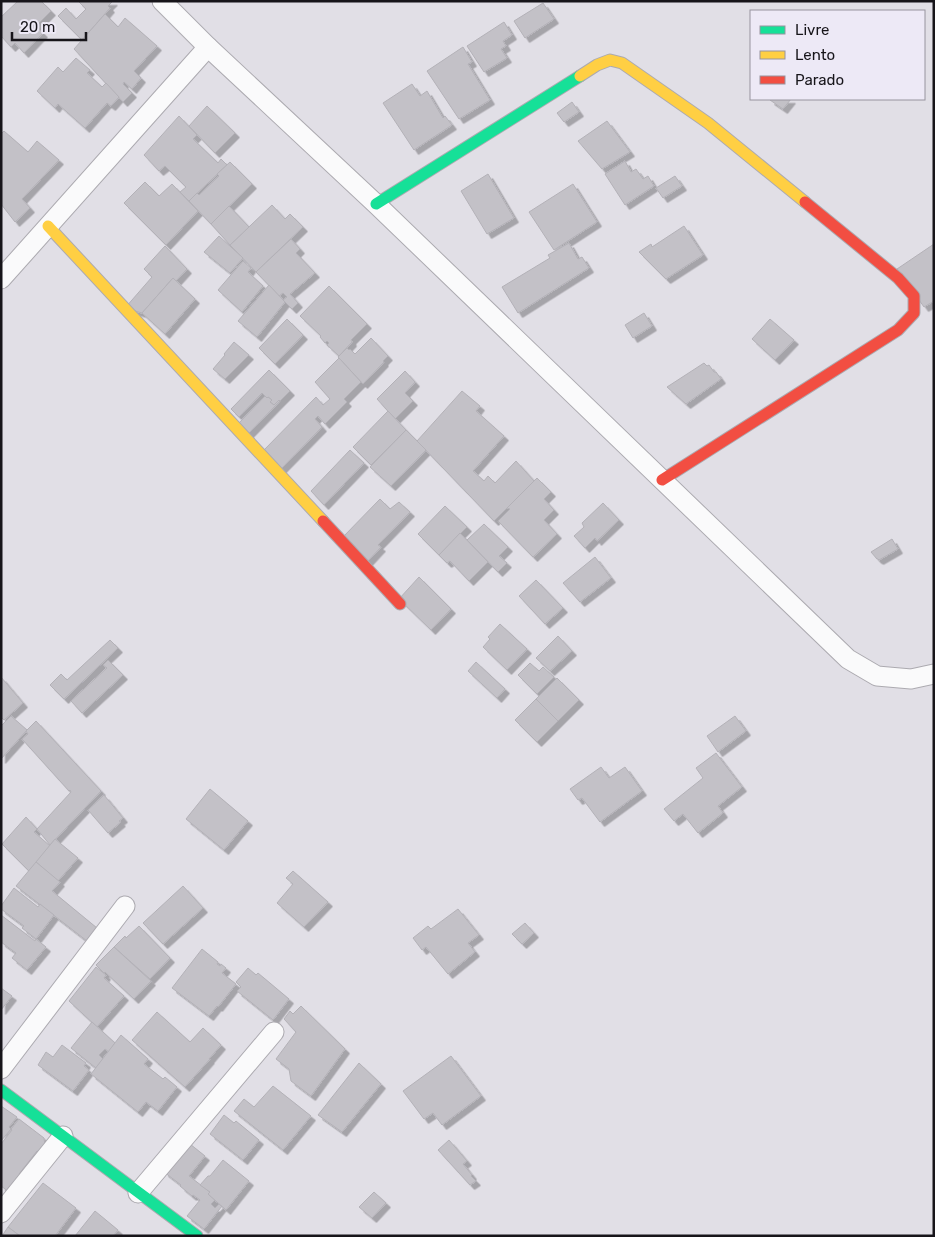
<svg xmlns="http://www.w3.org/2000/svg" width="935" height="1237" viewBox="0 0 935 1237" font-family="Rubik,sans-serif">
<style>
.building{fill:#c3c1c7;stroke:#b3b1b7;filter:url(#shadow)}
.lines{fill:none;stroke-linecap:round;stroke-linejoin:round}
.street-casing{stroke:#acaab0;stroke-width:21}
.fast-casing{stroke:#acaab0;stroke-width:13}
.slow-casing{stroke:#acaab0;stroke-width:13}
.jam-casing{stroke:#acaab0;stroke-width:13}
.street{stroke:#fafafb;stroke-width:19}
.fast{stroke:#16e098;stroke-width:11}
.slow{stroke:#ffcf43;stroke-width:11}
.jam{stroke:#f24e42;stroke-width:11}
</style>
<defs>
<filter id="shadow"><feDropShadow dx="4.5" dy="4.5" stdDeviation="0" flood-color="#0004"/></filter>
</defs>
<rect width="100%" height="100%" fill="#e1dfe6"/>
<g class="building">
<polygon points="18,1 41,1 51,11 36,26 43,33 24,53 15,43 11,47 1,36 1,17"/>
<polygon points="78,1 113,1 108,6 110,8 82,40 58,16 66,8 76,19 86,9"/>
<polygon points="543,3 554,19 525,38 514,21"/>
<polygon points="105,14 118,27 125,18 157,46 134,71 141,78 132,89 124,82 123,84 132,93 123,102 74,49"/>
<polygon points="504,22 512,35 503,41 506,46 501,49 507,58 484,72 467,46"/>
<polygon points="463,47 472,62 468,64 490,100 459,119 427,71"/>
<polygon points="76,58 90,70 87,73 102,87 106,83 119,97 111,106 107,103 85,128 58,104 55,108 37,91 58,67 63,72"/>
<polygon points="412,84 420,96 427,91 443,118 445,116 452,125 414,150 383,103"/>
<polygon points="771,99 791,99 783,109 770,100"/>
<polygon points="572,102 579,112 564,122 557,113"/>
<polygon points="207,106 235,133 215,153 189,126"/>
<polygon points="179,116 197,135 193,139 218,163 221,159 227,165 189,201 180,192 186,187 165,166 159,171 144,155"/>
<polygon points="607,121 630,152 602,169 578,141"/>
<polygon points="4,131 28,152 37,141 59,160 22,199 30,208 15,222 1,204 1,134"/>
<polygon points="625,161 631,172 636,169 643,179 648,176 654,186 625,205 605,174"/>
<polygon points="230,162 252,184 211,224 189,201 197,193 199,195 219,176 217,174"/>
<polygon points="488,174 514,218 487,234 461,191"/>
<polygon points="675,176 682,186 663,198 656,188"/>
<polygon points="145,182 159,196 172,184 198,211 166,245 124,203"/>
<polygon points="573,184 597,222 554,250 529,212"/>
<polygon points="272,205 285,219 290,214 303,227 256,272 230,245"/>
<polygon points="229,206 249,227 230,245 211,224"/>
<polygon points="684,226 703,255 666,279 639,252 651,244 652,247"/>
<polygon points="219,236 243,258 230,273 204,252"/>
<polygon points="291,239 300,249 296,253 315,273 290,294 298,303 292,309 283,300 287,297 283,293 279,296 256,272"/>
<polygon points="569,243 578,259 582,257 589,268 518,313 502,287 550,258 548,255"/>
<polygon points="934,244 934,301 924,307 897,269"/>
<polygon points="165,246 187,269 176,281 173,278 142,313 125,308 152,277 144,269"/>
<polygon points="243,261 251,268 248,272 263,286 242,312 218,290"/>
<polygon points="173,278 195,299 165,334 142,313"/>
<polygon points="269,285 285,302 257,337 238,321"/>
<polygon points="329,286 367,324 351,340 352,342 339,356 327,345 329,343 327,341 325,343 320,337 321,336 300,316"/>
<polygon points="644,313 652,326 633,338 625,325"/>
<polygon points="287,319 303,335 275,364 259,348"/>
<polygon points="770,319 794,340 775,360 752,339"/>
<polygon points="371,338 388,356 383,361 384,362 363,384 338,357 347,348 349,350 350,349 355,354"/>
<polygon points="234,342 249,355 225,379 213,369 225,355 224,354"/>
<polygon points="339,358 361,382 344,399 347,402 325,424 318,416 315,419 322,427 280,470 263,451 316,397 323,405 330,399 315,382"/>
<polygon points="704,363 707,366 709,365 714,372 716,372 721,379 686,404 667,387"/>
<polygon points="269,370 290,391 280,401 279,400 274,405 270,402 272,400 268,397 267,398 262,393 239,417 231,409"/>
<polygon points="405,371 415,382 405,393 413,401 395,419 377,399"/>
<polygon points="462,391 480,406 476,411 504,436 473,471 484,481 488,476 495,483 516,461 534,481 494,521 417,441"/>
<polygon points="265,396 267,398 268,397 272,400 270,402 274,405 279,400 280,401 247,435 238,424"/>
<polygon points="388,411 406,430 371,465 353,447"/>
<polygon points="406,430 426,450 391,486 370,467"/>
<polygon points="350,450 364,463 324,505 311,491"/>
<polygon points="537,478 551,492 544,499 554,510 544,520 557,534 533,557 498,521 510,509 507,508"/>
<polygon points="380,499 390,509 399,502 410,512 378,545 381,547 367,562 342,538"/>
<polygon points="603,503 619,520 597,541 595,538 585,548 574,536 584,527 582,523"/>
<polygon points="445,506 467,527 439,555 418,534"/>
<polygon points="484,524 508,547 499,556 507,563 498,572 467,540"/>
<polygon points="460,533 488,562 469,581 450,561 447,563 439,555"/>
<polygon points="892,539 898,549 879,560 878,559 877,559 871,552"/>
<polygon points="595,557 611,578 580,602 563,583"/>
<polygon points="419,577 451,609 431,630 399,599"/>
<polygon points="536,580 563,608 545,624 519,596"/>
<polygon points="500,624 527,649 507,670 483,647 490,639 488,637"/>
<polygon points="558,636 572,651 550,671 536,658"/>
<polygon points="110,640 118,648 64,699 50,685 61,674 67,680"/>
<polygon points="108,660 123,675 82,713 71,701 107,668 103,665"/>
<polygon points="476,662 505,689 497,698 468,671"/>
<polygon points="530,663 539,671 543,667 554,677 537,694 518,675"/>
<polygon points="1,677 23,703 4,720 1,717"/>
<polygon points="557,678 579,700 558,721 536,699"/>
<polygon points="536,699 558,721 537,742 515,720"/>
<polygon points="11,716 27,730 1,759 1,726"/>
<polygon points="735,716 746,731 718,752 707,736"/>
<polygon points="36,721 101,791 50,845 37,829 71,792 70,790 69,791 22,739 28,734 26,731"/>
<polygon points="716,753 742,787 718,806 723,813 698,833 683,814 674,821 664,809 703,778 696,768"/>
<polygon points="601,767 609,778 625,767 642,791 600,822 582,798 578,800 570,789"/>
<polygon points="210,789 248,821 224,850 186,819"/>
<polygon points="104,795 123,818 119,821 121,822 108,833 88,810"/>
<polygon points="26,817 37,829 34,832 50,846 29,871 2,844"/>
<polygon points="55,839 78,858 58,881 36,862"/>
<polygon points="36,862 60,882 52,891 97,928 87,941 16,886"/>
<polygon points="293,871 328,902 304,927 277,903 293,884 286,878"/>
<polygon points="183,886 203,908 163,944 143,923"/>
<polygon points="14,888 38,907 40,904 54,915 36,939 22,928 24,926 1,909 1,906"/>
<polygon points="458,909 479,935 468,943 475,952 448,974 426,947 422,950 413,938 428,926 431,929"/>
<polygon points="1,915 35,941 36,939 46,947 27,970 12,958 16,953 1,942"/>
<polygon points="525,923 534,933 522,944 512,934"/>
<polygon points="139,926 170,958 150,979 114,947 125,936 126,938"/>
<polygon points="114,947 151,981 134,999 105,972 104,973 96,965"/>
<polygon points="202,949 218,962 217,964 220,966 221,964 226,968 222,973 236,984 218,1007 217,1006 209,1016 172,988"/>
<polygon points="96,967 106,975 104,978 124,996 97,1027 69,1001"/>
<polygon points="248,968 256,975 258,973 289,999 273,1020 237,991 241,987 236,982"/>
<polygon points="1,988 12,996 1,1010"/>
<polygon points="301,1006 345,1049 311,1096 291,1081 289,1069 276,1059 296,1032 284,1019 290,1011 293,1014"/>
<polygon points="157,1012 190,1042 203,1028 221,1045 209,1059 210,1059 185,1087 132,1040"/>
<polygon points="92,1022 115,1043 109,1052 105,1049 99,1055 103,1059 96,1068 71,1048"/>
<polygon points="121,1035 148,1059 144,1064 163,1079 165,1077 177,1087 158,1111 146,1102 138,1112 91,1074"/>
<polygon points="62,1045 86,1063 84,1066 89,1070 73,1091 38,1065 46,1052 53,1057"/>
<polygon points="451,1056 481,1096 442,1125 433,1113 424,1119 403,1091"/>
<polygon points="359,1063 381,1084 342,1132 318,1115"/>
<polygon points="273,1086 311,1116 283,1150 234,1111 244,1099 254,1107"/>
<polygon points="1,1106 17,1117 9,1127 11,1129 1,1141"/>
<polygon points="224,1115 234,1123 236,1121 259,1140 243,1160 210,1134"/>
<polygon points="19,1119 44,1138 45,1145 39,1152 37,1151 19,1174 21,1176 9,1192 1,1186 1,1144 12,1130 11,1129"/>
<polygon points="185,1140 205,1156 189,1176 210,1192 208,1194 215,1200 211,1204 215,1208 219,1204 222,1206 204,1229 187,1216 200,1200 193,1195 192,1196 180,1186 181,1185 164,1172"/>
<polygon points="449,1140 467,1161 463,1164 472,1175 471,1176 476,1181 470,1185 438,1150"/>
<polygon points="223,1160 249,1181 226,1210 208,1194 210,1192 200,1185 208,1176 210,1176"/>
<polygon points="43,1183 76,1208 55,1236 20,1236 8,1227"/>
<polygon points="374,1192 386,1203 372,1218 359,1207"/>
<polygon points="95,1211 118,1230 113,1236 75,1236"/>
<polygon points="8,1227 20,1236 2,1236"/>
</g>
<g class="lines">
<defs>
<g id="street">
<polyline points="208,47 376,204 848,659 877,676 911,679 934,674"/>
<polyline points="1,279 208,47 162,1"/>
<polyline points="1,1069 125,906"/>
<polyline points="138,1193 274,1032"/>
<polyline points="1,1213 63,1136"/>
</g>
<g id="fast">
<polyline points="376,204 580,76"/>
<polyline points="1,1090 197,1236"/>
</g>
<g id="slow">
<polyline points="580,76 597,65 610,60 622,63 708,123 805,202"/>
<polyline points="48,226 323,521"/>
</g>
<g id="jam">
<polyline points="662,480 898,330 914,313 914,296 898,278 805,202"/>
<polyline points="323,521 400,604"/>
</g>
</defs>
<use href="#street" class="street-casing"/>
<use href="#fast" class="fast-casing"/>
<use href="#slow" class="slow-casing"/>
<use href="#jam" class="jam-casing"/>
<use href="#street" class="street"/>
<use href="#fast" class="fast"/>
<use href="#slow" class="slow"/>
<use href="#jam" class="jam"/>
</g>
<rect width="935" height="1237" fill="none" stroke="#17151a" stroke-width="5"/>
<rect x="750" y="10" width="175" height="90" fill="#ede9f6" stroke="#97949e"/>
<rect x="760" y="26" width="25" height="8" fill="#16e098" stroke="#97949e"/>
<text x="795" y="35" font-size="15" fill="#17151a">Livre</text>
<rect x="760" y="51" width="25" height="8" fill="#ffcf43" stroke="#97949e"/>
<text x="795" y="60" font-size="15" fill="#17151a">Lento</text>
<rect x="760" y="76" width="25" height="8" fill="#f24e42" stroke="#97949e"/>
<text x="795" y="85" font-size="15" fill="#17151a">Parado</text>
<path d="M12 32v8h74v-8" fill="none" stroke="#17151a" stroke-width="2.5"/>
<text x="20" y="32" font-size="15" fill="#17151a" stroke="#ede9f6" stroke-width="4" paint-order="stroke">20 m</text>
</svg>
